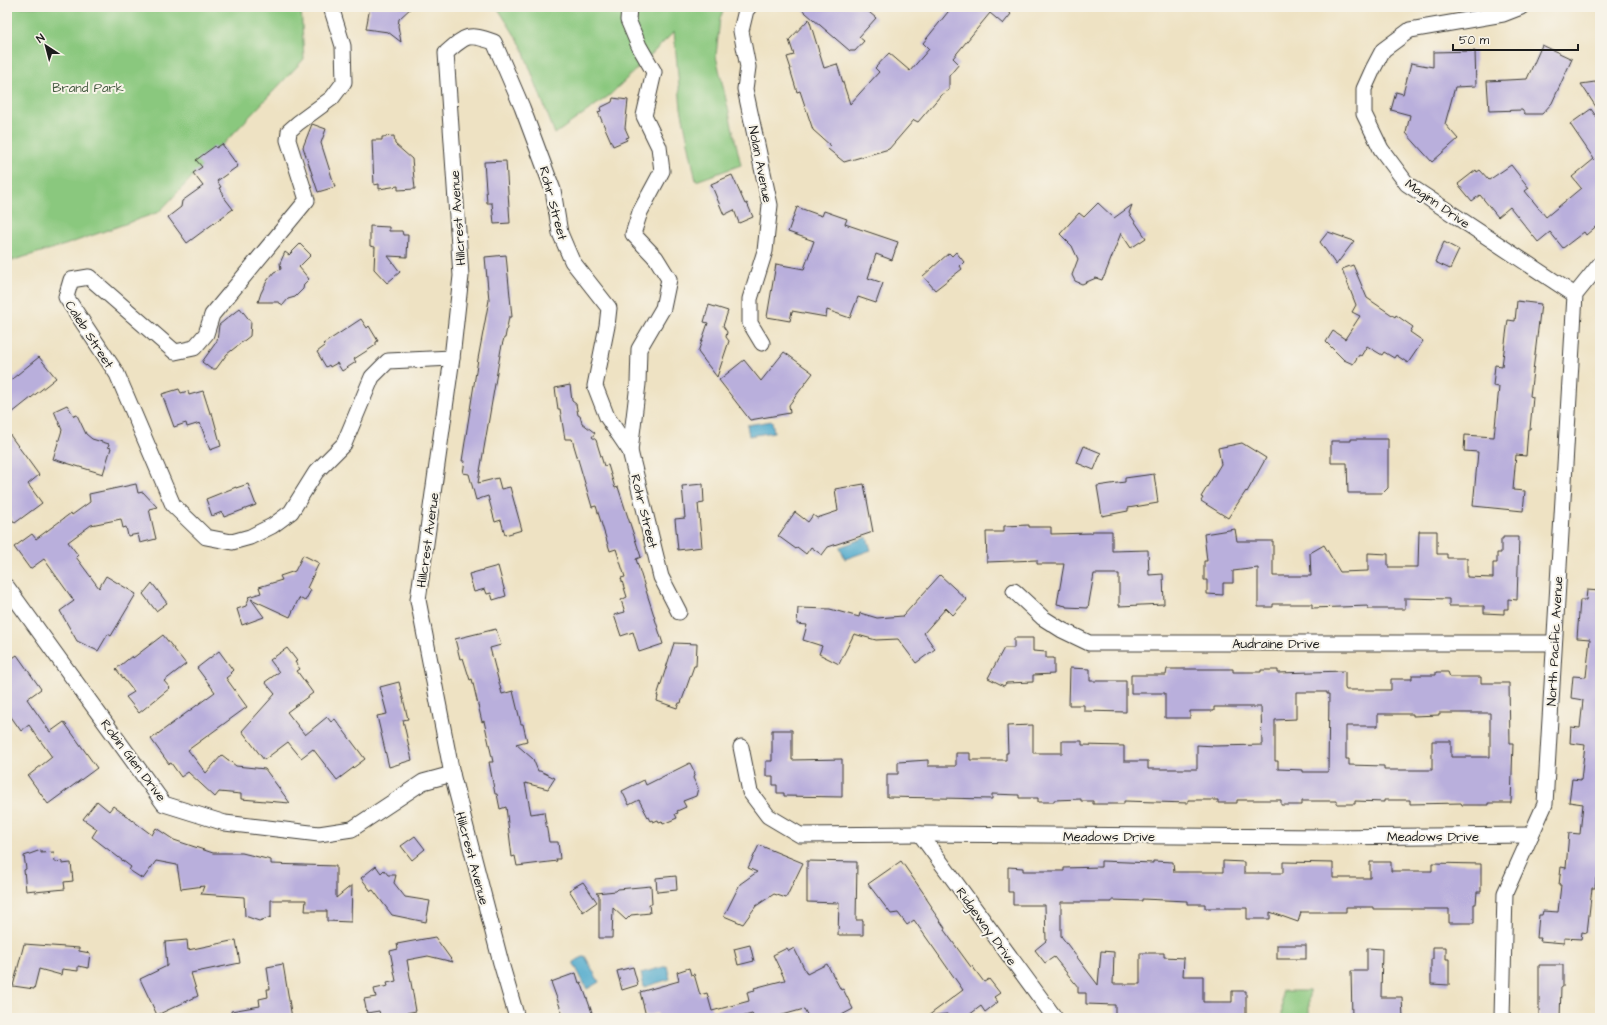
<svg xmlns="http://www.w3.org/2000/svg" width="1607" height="1025" viewBox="0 0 1607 1025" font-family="'Architects Daughter',sans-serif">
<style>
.green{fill:#8ac87e;stroke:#53724d}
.water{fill:#4ea9cc;stroke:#356274}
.building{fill:#b9afdc;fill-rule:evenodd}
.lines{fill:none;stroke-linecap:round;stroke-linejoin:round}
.street-casing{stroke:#3c3a35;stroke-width:17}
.street{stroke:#fff;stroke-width:15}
.labels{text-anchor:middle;stroke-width:4;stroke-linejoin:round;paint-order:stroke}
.park-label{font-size:13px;fill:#42583e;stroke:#f7f3e8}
.street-label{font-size:13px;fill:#1c1c1c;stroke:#f7f3e8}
</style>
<rect width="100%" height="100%" fill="#f7f3e8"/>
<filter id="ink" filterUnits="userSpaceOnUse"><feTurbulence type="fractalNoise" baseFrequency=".025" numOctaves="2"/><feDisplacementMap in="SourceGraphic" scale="8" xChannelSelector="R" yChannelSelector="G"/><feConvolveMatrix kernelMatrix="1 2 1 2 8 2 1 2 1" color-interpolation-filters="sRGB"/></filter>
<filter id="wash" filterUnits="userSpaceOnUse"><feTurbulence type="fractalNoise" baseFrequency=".012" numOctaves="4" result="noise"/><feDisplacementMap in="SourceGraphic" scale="16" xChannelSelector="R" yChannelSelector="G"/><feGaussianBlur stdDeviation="0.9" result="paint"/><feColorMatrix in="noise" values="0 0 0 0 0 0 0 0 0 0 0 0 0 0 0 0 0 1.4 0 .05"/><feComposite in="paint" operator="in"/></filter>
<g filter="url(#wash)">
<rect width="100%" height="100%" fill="#eee2c3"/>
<g class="green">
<polygon points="7,7 301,7 304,59 159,212 65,245 7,262"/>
<polygon points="497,7 725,7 720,18 716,56 741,165 696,181 681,108 674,32 610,95 555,134 521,45"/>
<rect x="1282" y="991" width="27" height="27"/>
</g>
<g class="water">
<polygon points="772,421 774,432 749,436 747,425"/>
<polygon points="867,537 871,550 845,559 840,547"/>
<polygon points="585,956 599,982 587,989 573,962"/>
<polygon points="667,966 670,979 644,987 641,973"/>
</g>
<g id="blocks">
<g class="building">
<polygon points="370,7 412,7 399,19 398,26 401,42 388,32 366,29"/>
<polygon points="799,7 863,7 876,18 859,37 864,41 855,51 850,51"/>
<polygon points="952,7 1003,7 1011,14 1003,24 990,13 953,58 959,64 949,76 949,90 941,95 918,122 914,120 889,149 844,162 828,149 831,146 813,130 800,91 797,92 790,69 791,69 787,57 794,55 789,40 809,19 824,68 837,64 850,104 879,72 875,68 889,53 910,71 929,49 923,43"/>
<polygon points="1542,45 1572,59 1552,103 1542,114 1525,114 1522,110 1489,111 1487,81 1527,79"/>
<polygon points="1475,51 1476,86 1455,87 1445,124 1458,139 1432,162 1406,133 1410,115 1391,110 1396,92 1403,94 1411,63 1433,67 1433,52"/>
<polygon points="1595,82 1600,89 1600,113 1581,84"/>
<polygon points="613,98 628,100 625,128 629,137 626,138 627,140 613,146 598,112 601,111 600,108 612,102"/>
<polygon points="1591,109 1600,122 1600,223 1586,235 1584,232 1563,248 1550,232 1538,242 1510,207 1498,217 1480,195 1472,201 1458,184 1476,170 1477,172 1480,170 1489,180 1511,165 1529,188 1525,191 1546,217 1581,188 1572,177 1594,159 1570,124"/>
<polygon points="312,124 326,129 321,143 335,187 318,192 303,147"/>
<polygon points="394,136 395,144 412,159 415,189 398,190 398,186 379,189 379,184 374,185 372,140 382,140 382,137"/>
<polygon points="222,144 238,166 217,181 221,187 219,188 224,195 223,196 233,209 187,243 168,217 181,207 182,201 203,186 193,173 202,167 196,160 215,146 216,148"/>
<polygon points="506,161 510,223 494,224 492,203 487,203 484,162"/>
<polygon points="732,175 745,204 747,203 753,217 739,223 734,210 724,215 711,184"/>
<polygon points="1098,203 1114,218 1132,205 1129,213 1146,238 1131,248 1121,233 1104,277 1103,277 1102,280 1096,278 1082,284 1075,281 1072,275 1078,259 1072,246 1060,234 1079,213 1084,217"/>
<polygon points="797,207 822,216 824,211 847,219 845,224 898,242 892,260 876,254 868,278 883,283 876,303 858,297 850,318 827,310 826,317 792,311 790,321 767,317 776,264 804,269 814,241 788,232"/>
<polygon points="370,226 389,227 389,231 402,231 403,235 408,235 407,257 388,256 400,272 387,283 374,269 375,247 370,246"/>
<polygon points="1328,232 1354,241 1336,265 1320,242"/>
<polygon points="1444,242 1459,250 1450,269 1435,262"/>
<polygon points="300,244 311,255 299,267 309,279 304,284 303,289 295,297 288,299 283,305 278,302 258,302 261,293 267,281 274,272 281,269 280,263 285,252 289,255"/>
<polygon points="956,252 964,262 960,266 962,269 935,290 923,276 949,253 952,256"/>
<polygon points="506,255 512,317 509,317 505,338 504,338 501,349 478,483 498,478 501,489 510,487 522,530 505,535 501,520 495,522 488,496 476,500 469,474 463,473 465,461 462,461 478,359 489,300 485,257"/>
<polygon points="1353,265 1367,298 1395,317 1396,315 1413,327 1410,332 1423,341 1408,363 1396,355 1394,358 1384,352 1382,355 1367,346 1361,356 1359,355 1353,364 1344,360 1326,342 1333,331 1345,339 1360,316 1352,312 1356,305 1342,269"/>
<polygon points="1517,301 1541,304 1530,396 1533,397 1530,429 1528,429 1526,456 1516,455 1513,490 1525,491 1523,511 1473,506 1478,452 1464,451 1465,435 1494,437 1499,387 1493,386 1495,365 1502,366 1508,320 1515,321"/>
<polygon points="709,305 728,311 723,326 727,332 726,337 729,341 717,377 698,352 708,323 704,322"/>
<polygon points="240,308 251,322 250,336 227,354 216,369 211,369 202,362 217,341 219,325"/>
<polygon points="361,319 367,328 369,326 378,341 376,342 376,345 354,359 356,362 342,371 337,363 330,367 329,365 326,367 317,352 325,346 323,344"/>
<polygon points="784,352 813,373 789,405 790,413 750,420 719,380 744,360 761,381"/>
<polygon points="39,357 56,378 7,417 7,383"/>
<polygon points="570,385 572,401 576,404 578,415 580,416 582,423 595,433 592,437 596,440 604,466 608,465 615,488 618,487 641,557 636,559 663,644 639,652 633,632 621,636 614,615 625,612 621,600 627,597 621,578 625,577 616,549 610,551 596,506 592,507 572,439 565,439 560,409 558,409 555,388"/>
<polygon points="179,389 181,393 188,391 189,395 203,391 210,413 212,413 221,446 210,450 200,423 187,427 186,423 174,427 162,394"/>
<polygon points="67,405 74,416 77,415 86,434 92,439 109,444 108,447 111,448 103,474 53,459 62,430 54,411"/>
<polygon points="7,431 39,475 28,484 42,503 15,523 7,513"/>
<polygon points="1351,439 1388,439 1388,488 1383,493 1348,493 1347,463 1331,463 1331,441 1351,441"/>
<polygon points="1242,443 1266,458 1247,492 1246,491 1228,518 1201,501 1203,498 1201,497 1221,464 1218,448"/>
<polygon points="1084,446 1101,453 1094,470 1077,463"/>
<polygon points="1154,474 1158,503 1128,508 1128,511 1102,516 1097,486 1125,482 1125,478"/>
<polygon points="136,484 138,493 143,492 157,507 149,509 156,539 140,543 138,534 128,536 126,527 123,528 121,519 91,525 68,542 78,555 76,557 99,588 106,576 136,594 111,636 108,634 98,651 77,641 60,611 74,601 44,559 30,569 14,547 32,534 36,539 71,513 72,515 90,502 89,494"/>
<polygon points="248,484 256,505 224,517 222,512 212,516 206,499 236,487 236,488"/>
<polygon points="703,484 704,503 698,504 702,547 678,550 675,519 685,518 682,486"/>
<polygon points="864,484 873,532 828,547 822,555 811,547 806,554 797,547 796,549 778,536 795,512 808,522 813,515 817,518 838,511 835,489"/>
<polygon points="1029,525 1029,527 1051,527 1051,534 1092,533 1092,531 1112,531 1112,551 1148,550 1149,575 1163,574 1164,604 1119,606 1119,574 1094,574 1088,608 1066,607 1066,606 1057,604 1064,564 1037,564 1037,560 987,562 986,532 1004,532 1004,526"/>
<polygon points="1235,529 1237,541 1273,541 1273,576 1311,576 1310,553 1324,545 1340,572 1368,571 1368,553 1388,554 1388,567 1418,567 1419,531 1437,531 1437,554 1447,554 1447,558 1467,558 1467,577 1493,578 1493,563 1497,563 1497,553 1501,553 1501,539 1503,539 1503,537 1519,537 1517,600 1508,599 1508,609 1504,609 1504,614 1484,613 1484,606 1449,606 1449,599 1405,598 1405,609 1368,609 1368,606 1312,608 1312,604 1273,604 1273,607 1258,607 1258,568 1233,571 1233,583 1223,583 1223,595 1207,594 1207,580 1204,580 1204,561 1207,561 1204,534"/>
<polygon points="303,555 319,563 307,588 311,590 305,601 299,598 290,617 251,599 264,617 242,625 237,609 246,606 249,598 248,597 261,593 259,587 282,580 280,576 295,571"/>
<polygon points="498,566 506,596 493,600 491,593 487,594 485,589 474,592 469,574"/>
<polygon points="940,575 967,600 953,615 946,608 924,633 935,649 916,663 898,639 876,640 854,634 839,664 819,654 822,646 803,640 807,625 797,624 798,608 830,609 859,617 860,613 877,618 903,616"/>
<polygon points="152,583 167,603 156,611 143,594"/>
<polygon points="1587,590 1600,591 1600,878 1596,878 1595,888 1592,888 1587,933 1582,932 1581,939 1564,938 1564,943 1540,941 1541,938 1537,938 1539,915 1542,915 1543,911 1558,912 1561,885 1559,885 1561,867 1566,868 1569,833 1580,834 1583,804 1569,802 1572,779 1581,780 1585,745 1570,743 1571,727 1580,728 1583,700 1571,698 1573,676 1586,677 1590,639 1577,638 1580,600 1586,600"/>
<polygon points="496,629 501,645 490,648 502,694 513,691 521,724 523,724 527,741 516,744 533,759 538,771 540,771 555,778 548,789 525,783 531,814 544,812 549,842 558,842 560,859 556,859 557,861 517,866 515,856 512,857 506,807 500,809 497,794 495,794 489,762 493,762 484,721 482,722 472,679 470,680 463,658 460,659 455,639"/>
<polygon points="163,635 186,664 164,681 170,688 139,713 126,697 134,692 116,669 132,656 133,658"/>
<polygon points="1014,638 1033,638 1033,651 1046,652 1046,658 1054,658 1054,674 1033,675 1033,682 1006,683 1004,686 988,678 1004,648 1014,648"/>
<polygon points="674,643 697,644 696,666 694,666 681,703 679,703 677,708 657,701 658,696 657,696"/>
<polygon points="287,648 297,661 295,662 300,669 297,671 313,693 287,712 305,735 327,717 331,722 335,719 365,759 337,780 313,749 301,758 288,742 264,760 242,731 275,694 265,682 279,672 270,660"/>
<polygon points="219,651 233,670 230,673 231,674 226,678 247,707 188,750 206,773 222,755 236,766 265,769 290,803 241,799 241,794 219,792 215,797 188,772 181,777 171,763 169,764 151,739 215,692 197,668"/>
<polygon points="17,655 41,689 27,699 50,732 64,722 97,768 48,804 28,776 52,757 29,725 21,731 7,711 7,662"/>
<polygon points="1070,668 1090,669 1090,681 1126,681 1126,712 1084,711 1084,705 1069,705"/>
<path d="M1167,669H1233V672H1261V670H1278V673L1345,671V688L1346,690H1391V679H1412V675H1436V672H1448L1450,677H1481V683H1509L1510,743H1513L1511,803H1488V805H1462L1461,803L1410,804V800H1384V802L1355,801V804H1337V801H1302V805H1281V800H1237V803H1218V800H1188V803L1124,801V804H1093V801H1081V799L1054,800V802H1038V798H1019V795L992,794V799L887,797V774H898V762L928,760V766H956V753H970V760H1006V753H1008L1007,726L1033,725V753H1062V741H1082V745L1124,746V761H1148V769H1197V745L1215,746L1262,745L1261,707H1214V711H1190V718H1165V693H1131V675H1166ZM1296,692H1327V694H1329L1328,772H1303V770L1278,769V761H1275V720L1296,719ZM1439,713H1490V757H1451V741H1432V770H1384V766L1349,765V759H1346V726H1378V714H1413V716L1439,715Z"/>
<polygon points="399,682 408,719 403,720 412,760 389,767 377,716 387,714 380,687"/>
<polygon points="772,730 792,730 792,760 842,759 842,797 784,796 784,793 777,793 777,785 773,785 773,776 766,776 766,761 772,761"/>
<polygon points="690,763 695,773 693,778 698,788 696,796 683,801 686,807 677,811 678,813 675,814 677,818 663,824 662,821 659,822 658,820 653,822 652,820 650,821 639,800 629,805 622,791 644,780 646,785"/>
<polygon points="97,801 109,811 113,806 152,835 156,828 174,840 213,853 242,853 271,860 271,864 336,866 336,898 352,885 351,922 327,921 327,911 305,911 306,900 271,900 271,917 259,921 245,916 244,897 201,894 204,886 181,889 177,865 156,861 143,879 129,870 131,867 92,837 97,829 83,819"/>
<polygon points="415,836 425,849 412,860 401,846"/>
<polygon points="759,845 803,863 786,898 774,894 756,906 743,924 724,916 740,884 757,872 748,868"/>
<polygon points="41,850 41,853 54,852 55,862 62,861 62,864 71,863 73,881 64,882 65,889 35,892 35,890 26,891 24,870 26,869 24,856"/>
<polygon points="807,861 857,862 856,920 863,920 863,935 838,935 839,903 807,902"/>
<polygon points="901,861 927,898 926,898 932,907 931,908 945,928 944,930 971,967 972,966 984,982 989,979 1000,993 994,997 998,1002 985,1012 981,1006 965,1018 950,1018 947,1014 928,1016 963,990 914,920 907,925 898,913 891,914 868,884"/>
<polygon points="1101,861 1153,863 1153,861 1173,862 1174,872 1223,872 1223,861 1244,862 1244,873 1283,873 1283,862 1333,863 1333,878 1370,878 1370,862 1391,862 1391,871 1432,871 1432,863 1481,864 1481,892 1477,892 1476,904 1474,904 1474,923 1449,923 1449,909 1373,909 1373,907 1346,907 1346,912 1301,912 1298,922 1270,912 1270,919 1247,919 1247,908 1205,908 1205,904 1187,904 1187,901 1142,899 1142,901 1112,900 1112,902 1061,902 1061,936 1098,985 1101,951 1114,952 1113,984 1140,984 1140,953 1164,953 1164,957 1184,958 1183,976 1203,976 1203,1002 1232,1002 1232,991 1246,991 1246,1018 1115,1018 1115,1005 1086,1004 1086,993 1078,993 1078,987 1054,957 1045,963 1035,950 1046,941 1045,905 1013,905 1013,892 1008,892 1008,867 1023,868 1023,871 1064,871 1064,868 1101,867"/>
<polygon points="376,866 381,873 384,870 388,875 396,875 394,883 405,897 430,901 426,922 392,915 373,890 371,891 361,878"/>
<polygon points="676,876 677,890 657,892 656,878"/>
<polygon points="583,882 597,902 583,912 569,890"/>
<polygon points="651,886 652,904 649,904 650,913 631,915 626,920 613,908 612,938 599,938 599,895 596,893 616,891 618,889"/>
<polygon points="435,937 453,962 428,956 407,960 416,1011 381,1018 379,1011 367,1013 364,999 376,997 374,989 388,986 387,983 396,981 390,951 398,949 397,944"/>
<polygon points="187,940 188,950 236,940 240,963 191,973 198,996 157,1015 140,979 167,966 165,942"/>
<polygon points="24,944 79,948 79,951 90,953 88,968 78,966 78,971 62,969 61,975 39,969 34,989 13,986"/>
<polygon points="750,945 754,961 738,965 734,949"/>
<rect x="1277" y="945" width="29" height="14"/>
<polygon points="1433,947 1446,947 1446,959 1449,959 1449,985 1431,984 1431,959 1433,959"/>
<polygon points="787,948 789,951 794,948 807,974 827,964 841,990 843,989 853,1009 836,1018 809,1018 804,1009 772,1018 755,1018 752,1014 738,1018 659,1018 657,1013 646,1016 640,992 679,981 677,972 689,968 691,975 694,974 700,995 707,993 712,1011 749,1001 747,992 755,990 754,988 785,980 773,955"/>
<polygon points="1367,948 1382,949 1381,997 1402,997 1403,1018 1352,1018 1351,971 1367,971"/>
<polygon points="283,964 292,1018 232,1018 231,1011 260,1006 259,999 268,997 267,989 270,989 267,967"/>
<polygon points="1539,965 1563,965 1563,987 1561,987 1560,1018 1539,1018"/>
<polygon points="633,967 638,985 622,990 617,971"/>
<polygon points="576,973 579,983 581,982 594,1018 564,1018 551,982"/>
</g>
</g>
</g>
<g filter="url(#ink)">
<use href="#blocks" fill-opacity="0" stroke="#3c3a35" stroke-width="1"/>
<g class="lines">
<defs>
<g id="street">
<polyline points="331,7 343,46 344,82 332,98 298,123 289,131 288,140 307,200 212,315 206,334 194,348 175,352 89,277 71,280 66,297 117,374 173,505 206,537 232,542 250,537 272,526 291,512 316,472 344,444 372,377 388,361 452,358"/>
<polyline points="629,7 628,20 639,46 654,72 644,116 659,147 662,171 640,212 633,234 656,258 669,279 663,308 639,349 638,384 630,451"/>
<polyline points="749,7 746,10 741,31 748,67 745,89 770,205 765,251 750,299 750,323 762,343"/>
<polyline points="1521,7 1503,14 1410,30 1383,50 1373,69 1364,89 1364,114 1381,149 1407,184 1575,295"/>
<polyline points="7,587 164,804 225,823 319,834 352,829 423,782 452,774"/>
<polyline points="1014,591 1043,618 1062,630 1089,643 1554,643"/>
<polyline points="741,747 750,792 768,816 800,835 920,834 1325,837 1531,835"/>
<polyline points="920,834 1055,1018"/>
<path d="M517,1018L501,963L452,774L418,600L452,358L461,276L446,53C466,35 468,33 494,42L522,107L553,190L560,233L572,261L609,308L607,326L595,386L607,417L630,451L661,577L679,612"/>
<polyline points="1502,1018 1505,893 1545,804 1575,295 1600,264"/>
</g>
</defs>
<use href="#street" class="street-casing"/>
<use href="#street" class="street"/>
</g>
</g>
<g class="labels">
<g class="park-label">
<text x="88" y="92">Brand Park</text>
</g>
<g class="street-label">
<text transform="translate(761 164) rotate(79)" y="5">Nolan Avenue</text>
<text transform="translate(554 203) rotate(75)" y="5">Rohr Street</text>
<text transform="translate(1438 203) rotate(35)" y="5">Maginn Drive</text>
<text transform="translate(457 218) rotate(-94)" y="5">Hillcrest Avenue</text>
<text transform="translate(90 334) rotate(57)" y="5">Caleb Street</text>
<text transform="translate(645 511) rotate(76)" y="5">Rohr Street</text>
<text transform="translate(427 540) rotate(-82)" y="5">Hillcrest Avenue</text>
<text transform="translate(1554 641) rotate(-87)" y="5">North Pacific Avenue</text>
<text x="1276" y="648">Audraine Drive</text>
<text transform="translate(134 760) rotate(53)" y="5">Robin Glen Drive</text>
<text x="1109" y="841">Meadows Drive</text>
<text x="1433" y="841">Meadows Drive</text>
<text transform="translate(473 858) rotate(75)" y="5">Hillcrest Avenue</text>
<text transform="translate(987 926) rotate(54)" y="5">Ridgeway Drive</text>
</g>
</g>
<rect width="1607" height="1025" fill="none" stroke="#f7f3e8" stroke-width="24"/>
<g transform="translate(46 46) rotate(324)" stroke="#f7f3e8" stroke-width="3" paint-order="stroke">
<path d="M0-3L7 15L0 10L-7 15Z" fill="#1c1c1c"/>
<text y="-6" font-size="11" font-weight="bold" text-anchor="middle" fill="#1c1c1c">N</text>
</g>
<path d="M1453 44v6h125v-6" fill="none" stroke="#1c1c1c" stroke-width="2"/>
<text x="1459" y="44" font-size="12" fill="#1c1c1c" stroke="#f7f3e8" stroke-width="3" paint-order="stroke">50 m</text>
</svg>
